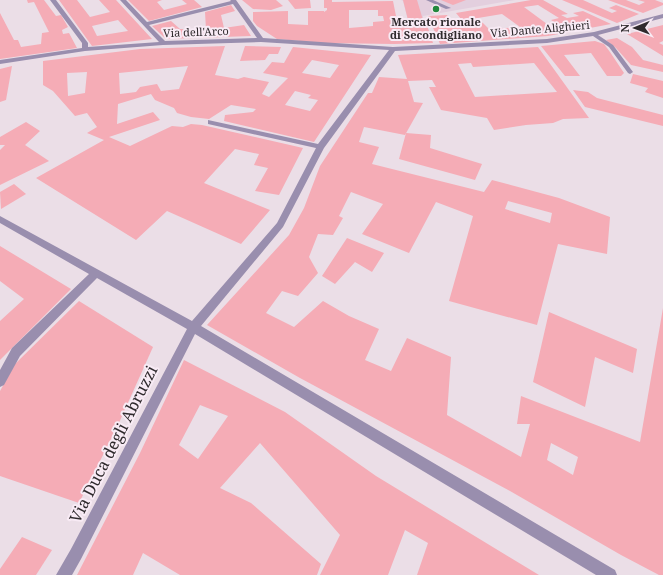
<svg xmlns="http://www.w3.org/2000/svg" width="663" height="575" viewBox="0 0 663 575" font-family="'Noto Serif',serif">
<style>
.built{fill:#e3cfde}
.building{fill:#f5acb6;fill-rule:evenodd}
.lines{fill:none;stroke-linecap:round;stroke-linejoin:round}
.street{fill:#998eae;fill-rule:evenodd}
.poi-dot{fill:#21883d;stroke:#f8ebf5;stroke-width:1.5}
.labels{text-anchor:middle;stroke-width:4;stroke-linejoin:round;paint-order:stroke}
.far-poi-label{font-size:11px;font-weight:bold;fill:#2f2a2d;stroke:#f8ebf5}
.far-street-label{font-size:11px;fill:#2f2a2d;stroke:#f8ebf5}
.near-street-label{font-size:16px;fill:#2f2a2d;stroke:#f8ebf5}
</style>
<rect width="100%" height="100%" fill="#ebdee7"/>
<polygon class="built" points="401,0 515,0 423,16 423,20 408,20 403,1"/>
<g class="building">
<polygon points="27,0 44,0 56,16 61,15 68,27 62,30 63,34 69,33 77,48 0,59 0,13 14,40 18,40 21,47 41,44 42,33 49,32 34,2 28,3"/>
<path d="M59,0H77L90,17L110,12L99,0H116L152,39L92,46ZM118,20L128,31L97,36L92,26Z"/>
<polygon points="128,0 162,0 157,2 164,10 187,4 182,0 194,0 202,7 149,21"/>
<polygon points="242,0 276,0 283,6 271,10 253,9"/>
<polygon points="288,0 310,0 311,8 295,9"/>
<path d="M324,0H332V2L393,1L397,21L426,22L433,43L394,44L324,43L277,39L257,26L253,21V12L288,11V24L308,25V11H324V12L327,10V8H324ZM349,10H378V16H383L384,21L373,22V26L349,28Z"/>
<polygon points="403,0 417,0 423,20 408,20"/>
<polygon points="441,0 466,0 453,5"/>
<path d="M531,0H543L568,14L561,15L567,18L579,16L573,13L583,11L611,24L548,36L440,44L428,16L447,15L452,27L466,25L456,13ZM538,5L559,18L551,20L554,22L547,24L524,7ZM502,14L520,27L489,29L478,18Z"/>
<polygon points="562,0 583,0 612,13 617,11 609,8 616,5 639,14 617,23"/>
<polygon points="608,0 626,0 639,5 645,2 638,0 655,0 663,3 663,5 643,13"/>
<polygon points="231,5 235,11 221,15 224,28 244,25 251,36 166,39 152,26 171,21 180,29 206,29 205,12"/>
<polygon points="663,25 663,41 659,43 663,45 663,56 627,34"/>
<polygon points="617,38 632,47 643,60 663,65 663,72 631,65 616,48 606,40"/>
<polygon points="595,41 604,44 610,52 624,73 621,76 607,76 591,53 564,55 580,76 565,76 541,46"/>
<path d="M225,46L215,75L238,79L244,77L269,82L262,94L269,97L288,78L263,73L272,62L284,63L293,47L371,55L314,142L224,121L225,115L253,112L256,109L231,105L209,119L191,117L177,113L174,108L155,100L151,94L118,104L117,124L153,112L160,120L109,137L130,146L172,126L183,127L191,124L202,125L303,148L279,195L255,191L268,168L254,165L259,154L235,149L204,183L270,210L241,244L167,211L136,240L36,178L104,140L87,133L97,127L87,113L75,116L53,91L43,85V61L140,49ZM312,60L339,65L330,78L302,73ZM188,66L179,89L161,91L157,84L140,87L136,92L120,94L119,73ZM87,72L85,93L68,96L67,73ZM295,91L311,95L308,98L318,100L310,111L285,105Z"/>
<polygon points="245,46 281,47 278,54 269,54 265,60 240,61"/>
<path d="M538,47L589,118L563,119L553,123L526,125L494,130L487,118L441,110L429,87H436L432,80L408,81L414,102L423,103L405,135L364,127L359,142L379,147L372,164L484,192L492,180L559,198L610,217L607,254L558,244L537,325L449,301L473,216L436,202L409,253L362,234L383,204L351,192L339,216L343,218L333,235L318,234L309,257L318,273L298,296L282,291L266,313L294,327L323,301L349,316L379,329L365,360L391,371L407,338L451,357L447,415L521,457L530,424H517L521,396L640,442L663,308V575H659L621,555L510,491L300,378L207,325L289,235L304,208L320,166L368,93H372L379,77L407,79L398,55ZM471,63L473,67L534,63L557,92L475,97L458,64ZM508,201L552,213L550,223L505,209ZM551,443L578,457L573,475L547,460Z"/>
<polygon points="12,66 6,100 0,102 0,69"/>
<polygon points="633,74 663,81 663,98 645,92 648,88 630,83"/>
<polygon points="573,90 588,92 597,98 663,115 663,126 585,107"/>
<polygon points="26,122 40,131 25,145 49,161 0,185 0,150 5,145 0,145 0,137"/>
<polygon points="406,133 431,135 430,148 482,164 475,180 399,159"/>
<polygon points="14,184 26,194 1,209 0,192"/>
<polygon points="347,238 384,253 372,272 355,262 335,284 322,276"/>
<polygon points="0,246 71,289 0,360 0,321 24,299 0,281"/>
<polygon points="79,301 153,347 118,425 79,503 0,476 0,391 15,364"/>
<polygon points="549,312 637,349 633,373 595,357 585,407 533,382"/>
<path d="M184,360L285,412L376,476L539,575H417L428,543L405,530L388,575H320L340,535L260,443L220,488L251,503L321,564L317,575H180L143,553L133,575H77L140,453ZM200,405L228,416L198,459L179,445Z"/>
<polygon points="22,537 52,550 36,575 0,575 0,569"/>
</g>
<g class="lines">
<g class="street">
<path d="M50,0H56L88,43V47L159,42L120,0H126L147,22L231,1L230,0H236L263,38L393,47L547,39L594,32L663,14V18L598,35L613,45L633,72L630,74L628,73L609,47L593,36L547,43L395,51L324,148L283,227L201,326L615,570L617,575H596L195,334L81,559L72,575H56L71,549L187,329L97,278L20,356L4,385L0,387V370L12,348L89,274L0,223V216L192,321L277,223L316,148L208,124V120L318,144L389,50L261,42L163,45L85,51L0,64V60L82,48V43ZM233,4L257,38L165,41L149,25Z"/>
<polygon points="426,0 433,0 451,8 446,9"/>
</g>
</g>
<circle class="poi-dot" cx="436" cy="9" r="4"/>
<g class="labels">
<g class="far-poi-label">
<text x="436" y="26">Mercato rionale<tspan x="436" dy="13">di Secondigliano</tspan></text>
</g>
<g class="far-street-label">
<text transform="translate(540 29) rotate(-5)" y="4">Via Dante Alighieri</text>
<text transform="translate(196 32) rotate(-2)" y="4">Via dell'Arco</text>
</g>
<g class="near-street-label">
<text transform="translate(113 444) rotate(-63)" y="6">Via Duca degli Abruzzi</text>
</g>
</g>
<g transform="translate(635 28) rotate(269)" stroke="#f8ebf5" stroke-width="3" paint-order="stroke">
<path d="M0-3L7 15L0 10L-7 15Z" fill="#2f2a2d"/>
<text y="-6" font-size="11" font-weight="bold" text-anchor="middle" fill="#2f2a2d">N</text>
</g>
</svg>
